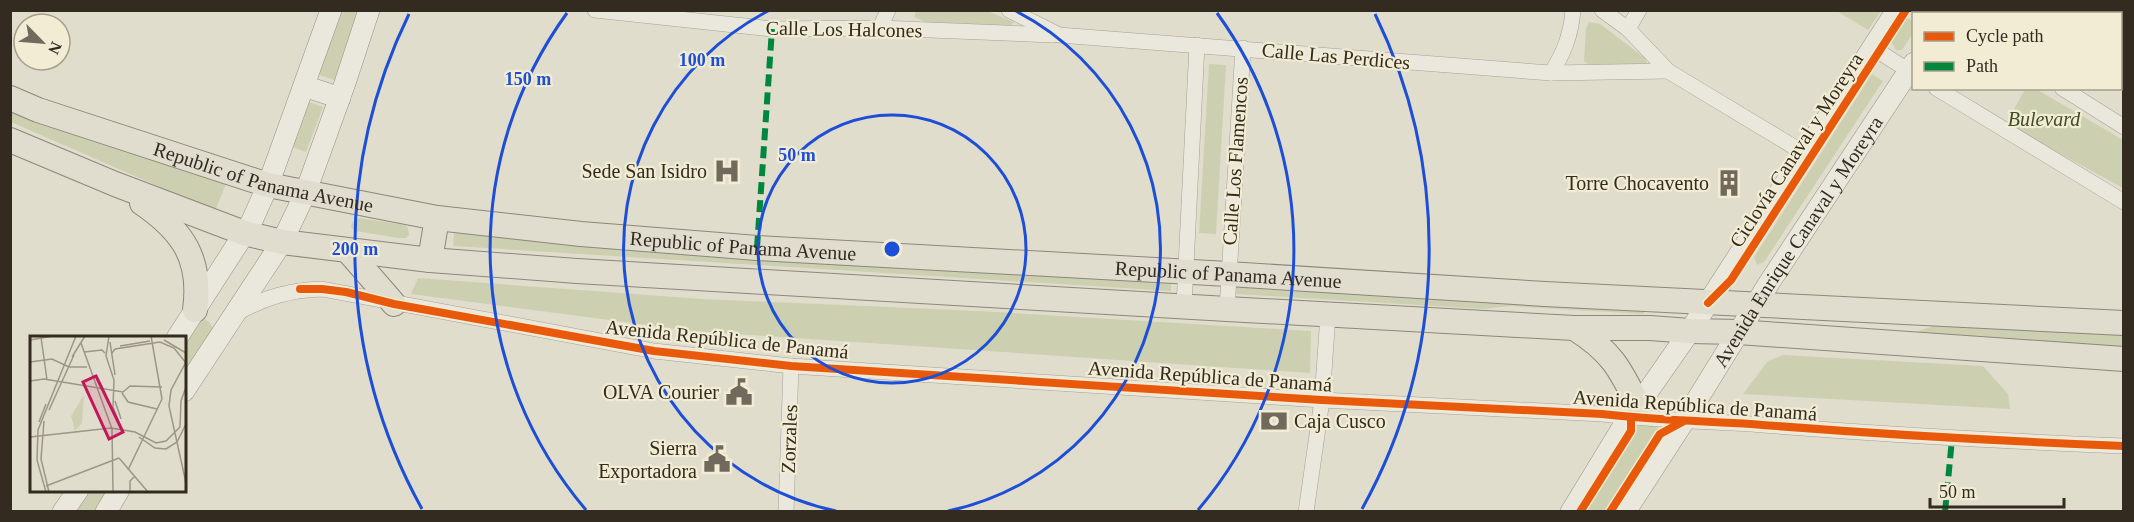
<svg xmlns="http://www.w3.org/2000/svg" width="2134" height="522" viewBox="0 0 2134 522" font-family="'Times New Roman',serif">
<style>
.green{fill:#ccd0b0}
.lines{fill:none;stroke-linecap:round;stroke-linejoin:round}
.street-casing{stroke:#a6a195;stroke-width:16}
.secondary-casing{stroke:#969185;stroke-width:22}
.primary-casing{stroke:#8b877c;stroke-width:26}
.street{stroke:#eae7dd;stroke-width:15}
.secondary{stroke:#eae7dd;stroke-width:21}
.primary{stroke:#e0ddcf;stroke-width:24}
.quiet{stroke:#00873e;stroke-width:6;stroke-dasharray:12 6;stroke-linecap:butt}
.cycleway-casing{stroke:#f1ecd3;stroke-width:11}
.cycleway{stroke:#e8590c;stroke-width:8}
.ring{fill:none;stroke:#1d4ed8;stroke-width:3}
.labels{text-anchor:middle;stroke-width:4.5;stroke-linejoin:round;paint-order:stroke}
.street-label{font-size:20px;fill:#332b1f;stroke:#f1ecd3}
.park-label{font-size:20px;font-style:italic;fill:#3f4d28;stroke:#f1ecd3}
.poi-label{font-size:20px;fill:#332b1f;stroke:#f1ecd3;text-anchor:end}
.inset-road{fill:none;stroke:#9b9687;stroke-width:1.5}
.view{fill:#c2185b;fill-opacity:0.15;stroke:#c2185b;stroke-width:3}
.inset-edge{fill:none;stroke:#332b1f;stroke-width:3}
.centre{fill:#1d4ed8;stroke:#f1ecd3;stroke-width:3}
.ring-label{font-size:18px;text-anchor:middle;font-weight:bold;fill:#1d4ed8;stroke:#f1ecd3;stroke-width:4.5;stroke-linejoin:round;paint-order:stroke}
</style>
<rect width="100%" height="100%" fill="#e1ddcc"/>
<g class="green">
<polygon points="985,10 1014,22 1008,29 931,24 914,17 916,11"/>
<polygon points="336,11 362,11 337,81 314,73"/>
<polygon points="1837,11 1881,10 1881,11 1868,30"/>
<polygon points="1907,18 1913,21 1913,33 1902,50 1896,50 1891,41"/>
<polygon points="1589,22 1600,24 1645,58 1648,66 1590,65 1584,61 1586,29"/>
<polygon points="1209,64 1226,65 1216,234 1199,233"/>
<polygon points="1872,74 1883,81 1764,262 1757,265 1754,257"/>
<polygon points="2025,89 2036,89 2123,140 2123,188 2006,124"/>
<polygon points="306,101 323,107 306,152 290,146"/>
<polygon points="10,103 88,134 226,184 215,211 11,122"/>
<path d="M360,218L405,225L408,228L409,235L406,238H399L355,231L351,227C352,221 354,219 360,218Z"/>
<polygon points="454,233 1171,281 1171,291 453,246"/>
<polygon points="418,278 703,299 979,311 1311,331 1310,373 693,331 411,294"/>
<polygon points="1237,284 1644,310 1644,314 1509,306 1484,309 1236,294"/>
<polygon points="202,318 209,322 214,330 185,378 184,338"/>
<polygon points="1945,322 2123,333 2123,347 1910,334"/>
<polygon points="1783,355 1983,366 2008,394 2010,409 1743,394 1768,361"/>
<polygon points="1650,425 1659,428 1608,511 1583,512 1638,426"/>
<polygon points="83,491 109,491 95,511 69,512"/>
</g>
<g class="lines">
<defs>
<g id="street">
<polyline points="595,10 772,29 880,28 1053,35"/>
<polyline points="1009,10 1059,35 1551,73 1668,71"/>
<polyline points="1602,10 1628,29 1668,71 1804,153"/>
<polyline points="880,28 888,10"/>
<polyline points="1628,29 1639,10"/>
<polyline points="1873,48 1914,74"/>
<path d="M1551,73C1564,53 1571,35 1573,10"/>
<polyline points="1936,88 2124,202"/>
<polyline points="2062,88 2124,127"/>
<polyline points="1184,306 1197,45"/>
<polyline points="1227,309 1243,48"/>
<path d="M239,312C266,297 290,290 322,289L654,351L791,366L1322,400L1602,414C1652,420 1702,421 1751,424C1875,434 1999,441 2124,446"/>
<polyline points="786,512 791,366"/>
<polyline points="1306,512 1322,400 1328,315"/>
</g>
<g id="secondary">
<polyline points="1945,14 1947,10"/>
<polyline points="304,86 340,98"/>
<polyline points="177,338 251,223 268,185 331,10"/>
<polyline points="184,391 282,242 305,194 345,83 369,10"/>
<polyline points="63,512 78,490"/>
<polyline points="106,512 119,490"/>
<polyline points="1571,512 1621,430 1690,331 1897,10"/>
<path id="s1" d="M1625,512L1684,421L1769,283L1914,63"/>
</g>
<g id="primary">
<path id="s2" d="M10,98L38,110L268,185L437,218L581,234L757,248L1228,274L1545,294L2124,323"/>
<polyline points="10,140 115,184 244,233 282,242 430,260 577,271 1227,309 1574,328 1650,328 1690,331 1738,332 2124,359"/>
<path d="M142,203C183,231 202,259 195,310"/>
<polyline points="348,251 394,304"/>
<polyline points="430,260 437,218"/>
<path d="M1574,328C1611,351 1620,368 1639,407"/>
</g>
</defs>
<use href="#street" class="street-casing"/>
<use href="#secondary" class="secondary-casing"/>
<use href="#primary" class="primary-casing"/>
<use href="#street" class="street"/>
<use href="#secondary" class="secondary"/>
<use href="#primary" class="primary"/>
<g class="quiet">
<polyline points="757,248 772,29"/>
<polyline points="1945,512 1952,439"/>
</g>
<defs>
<g id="cycleway">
<path d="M300,289H322L346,292L394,304L654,351L791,366L1322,400L1602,414C1652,420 1702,421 1751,424C1875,434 1999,441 2124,446"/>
<polyline points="1708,303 1731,280 1906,10"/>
<polyline points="1580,512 1631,431 1631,418"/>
<polyline points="1610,512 1660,434 1684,421"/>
</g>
</defs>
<use href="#cycleway" class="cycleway-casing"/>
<use href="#cycleway" class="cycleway"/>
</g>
<g class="ring">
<circle cx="892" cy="249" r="134"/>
<path d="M836 511A268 268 0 0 1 768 11M1016 11A268 268 0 0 1 948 511"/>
<path d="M586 510A402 402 0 0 1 567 13M1217 13A402 402 0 0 1 1198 510"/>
<path d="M422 509A537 537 0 0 1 409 14M1375 14A537 537 0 0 1 1362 509"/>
</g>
<defs>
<symbol id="hospital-bare" viewBox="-9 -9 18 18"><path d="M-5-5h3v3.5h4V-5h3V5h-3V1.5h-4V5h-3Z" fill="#70695c" stroke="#f1ecd3" stroke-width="2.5" paint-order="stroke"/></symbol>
<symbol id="building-bare" viewBox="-9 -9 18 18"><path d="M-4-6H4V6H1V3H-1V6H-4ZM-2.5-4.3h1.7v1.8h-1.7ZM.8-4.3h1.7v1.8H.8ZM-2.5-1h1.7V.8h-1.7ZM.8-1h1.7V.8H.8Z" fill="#70695c" stroke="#f1ecd3" stroke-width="2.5" paint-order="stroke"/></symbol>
<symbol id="civic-bare" viewBox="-9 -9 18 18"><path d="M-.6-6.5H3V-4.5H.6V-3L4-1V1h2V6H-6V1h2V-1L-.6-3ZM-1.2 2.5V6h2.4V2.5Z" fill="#70695c" stroke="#f1ecd3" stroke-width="2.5" paint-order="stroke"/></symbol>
<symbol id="bank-bare" viewBox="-9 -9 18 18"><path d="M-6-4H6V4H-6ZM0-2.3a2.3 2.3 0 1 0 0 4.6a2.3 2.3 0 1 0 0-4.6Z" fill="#70695c" stroke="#f1ecd3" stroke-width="2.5" paint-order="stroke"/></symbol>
</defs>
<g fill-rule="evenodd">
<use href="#hospital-bare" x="708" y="152" width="38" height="38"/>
<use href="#building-bare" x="1710" y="164" width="38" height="38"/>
<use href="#civic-bare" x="720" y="373" width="38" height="38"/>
<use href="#bank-bare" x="1255" y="402" width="38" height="38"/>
<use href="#civic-bare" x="698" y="440" width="38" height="38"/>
</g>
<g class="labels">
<g class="street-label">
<text transform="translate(844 29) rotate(1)" y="7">Calle Los Halcones</text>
<text transform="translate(1336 56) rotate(5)" y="7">Calle Las Perdices</text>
<text transform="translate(1796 150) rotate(-57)" y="7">Ciclovía Canaval y Moreyra</text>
<text transform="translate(1235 161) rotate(-86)" y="7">Calle Los Flamencos</text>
<text dy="7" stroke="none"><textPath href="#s2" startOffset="266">Republic of Panama Avenue</textPath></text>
<text dy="7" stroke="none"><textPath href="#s1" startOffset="321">Avenida Enrique Canaval y Moreyra</textPath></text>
<text dy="7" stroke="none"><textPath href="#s2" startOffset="752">Republic of Panama Avenue</textPath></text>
<text dy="7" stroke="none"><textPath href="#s2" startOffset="1238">Republic of Panama Avenue</textPath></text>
<text transform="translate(727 339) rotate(6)" y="7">Avenida República de Panamá</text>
<text transform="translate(1210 376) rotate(4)" y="7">Avenida República de Panamá</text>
<text transform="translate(1695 405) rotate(4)" y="7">Avenida República de Panamá</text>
<text transform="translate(789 439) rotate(-88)" y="7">Zorzales</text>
</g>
<g class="park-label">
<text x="2044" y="126">Bulevard</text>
</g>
<g class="poi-label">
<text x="707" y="178">Sede San Isidro</text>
<text x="1709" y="190">Torre Chocavento</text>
<text x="719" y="399">OLVA Courier</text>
<text x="1294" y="428" text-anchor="start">Caja Cusco</text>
<text x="697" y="455">Sierra<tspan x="697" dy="23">Exportadora</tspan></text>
</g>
</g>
<g transform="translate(30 336)">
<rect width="156" height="156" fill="#e1ddcc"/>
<path d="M54,59L52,87L45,95L41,80Z" fill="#ccd0b0"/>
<path class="inset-road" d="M79,0L76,20L84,44L83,71L92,94M11,1L17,44M0,4L23,0M134,4L156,17M80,6L85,39M51,7L82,93L83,156M90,10L120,5M54,16L72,14L75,17M82,17L85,13L130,6L144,12L156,27M42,21L55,0M0,26L22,23L39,31H57M156,26L141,54L139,70L156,147M0,45L14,43L93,56L100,50L132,51M92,57L98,66L127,73M85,65L91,83M19,74L44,19M14,85L11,123L19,156M9,86L16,68M0,101L81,92L105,96L126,107L136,105L150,91L151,65L156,51M109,101L125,112L136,113L147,106L156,88M89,122L118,156M98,134L132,63L121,0M16,150L89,122M16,156L7,124L8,94L46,0M100,156V145L105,140"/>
<path class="view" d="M66,40L93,96L79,103L53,46Z"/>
<rect width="156" height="156" class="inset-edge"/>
</g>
<circle cx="892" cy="249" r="9" class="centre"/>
<g class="ring-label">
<text x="702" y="66">100 m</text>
<text x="528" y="85">150 m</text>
<text x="797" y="161">50 m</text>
<text x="355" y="255">200 m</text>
</g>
<rect width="2134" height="522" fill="none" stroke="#332b1f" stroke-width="24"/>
<rect x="1912" y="12" width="210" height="78" fill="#f1ecd3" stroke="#a59f8b" stroke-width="1.5"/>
<rect x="1924" y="32" width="30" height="9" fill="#e8590c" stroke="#a59f8b" stroke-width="1.5"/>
<text x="1966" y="42" font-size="18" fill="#332b1f">Cycle path</text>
<rect x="1924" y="62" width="30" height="9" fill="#00873e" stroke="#a59f8b" stroke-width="1.5"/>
<text x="1966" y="72" font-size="18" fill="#332b1f">Path</text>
<g transform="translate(42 42) rotate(115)"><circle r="28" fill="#f1ecd3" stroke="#a59f8b" stroke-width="1.5"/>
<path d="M0-4.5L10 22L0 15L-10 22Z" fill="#70695c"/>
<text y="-9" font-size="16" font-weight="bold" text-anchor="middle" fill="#332b1f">N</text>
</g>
<path d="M1930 498v9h134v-9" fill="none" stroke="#332b1f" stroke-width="3"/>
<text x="1939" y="498" font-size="18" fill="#332b1f" stroke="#f1ecd3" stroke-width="4.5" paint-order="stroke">50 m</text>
</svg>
